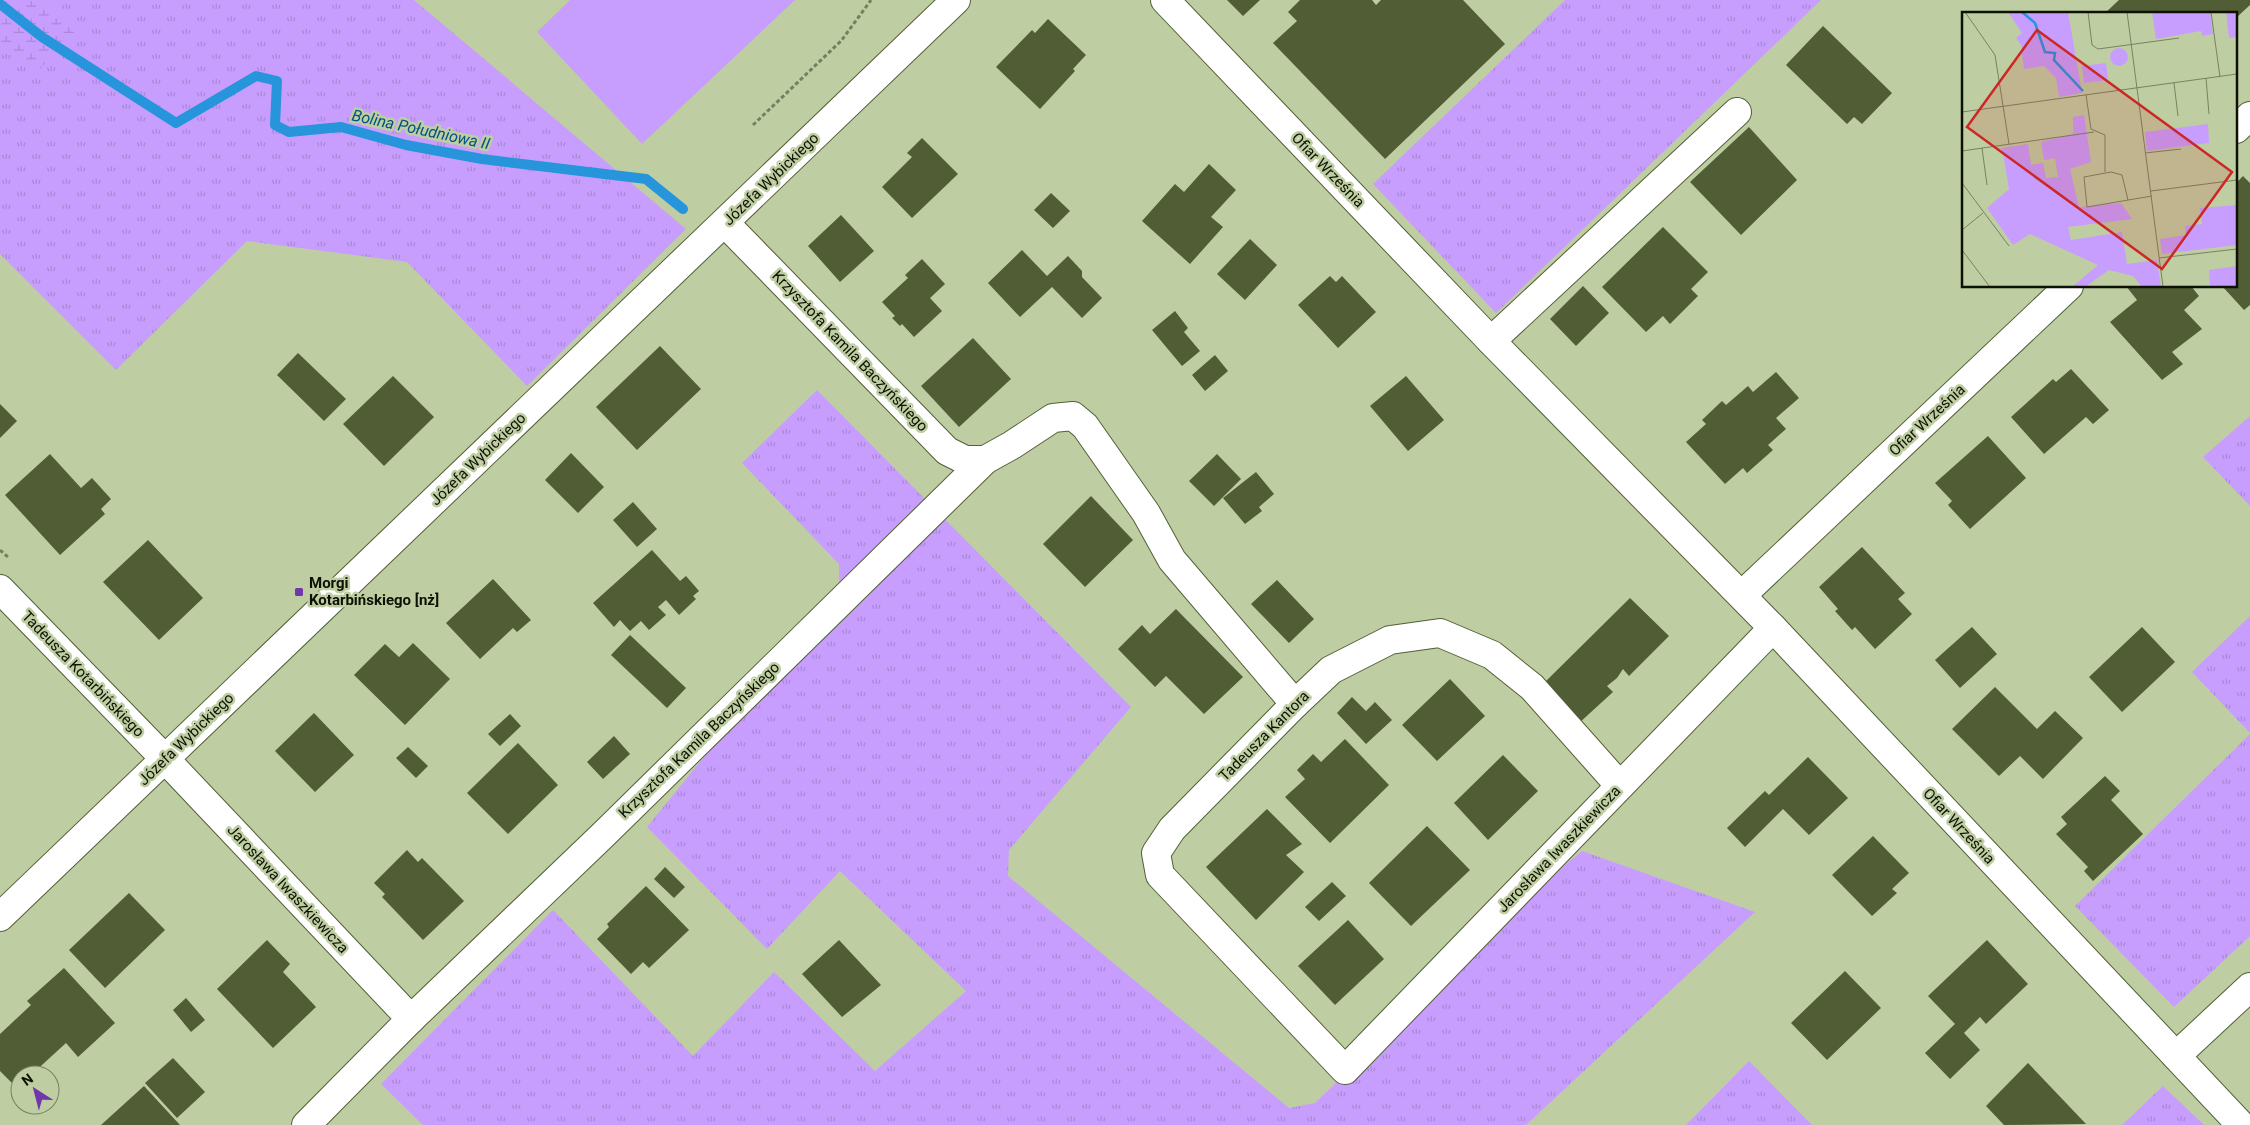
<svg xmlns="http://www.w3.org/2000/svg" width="2250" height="1125" viewBox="0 0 2250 1125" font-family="Roboto,sans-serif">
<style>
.grass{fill:url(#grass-tufts)}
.wetland{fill:url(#wetland-marsh)}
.pitch{fill:#c79efd}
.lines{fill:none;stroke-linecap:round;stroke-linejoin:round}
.stream{stroke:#2695db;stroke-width:10}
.building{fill:#505d35}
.minor-casing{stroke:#535f37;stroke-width:30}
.path{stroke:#747f5f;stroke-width:3;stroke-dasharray:4 2.5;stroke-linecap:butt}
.minor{stroke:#fff;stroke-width:28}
.poi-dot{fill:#7136ab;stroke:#bfcea2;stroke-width:2}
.labels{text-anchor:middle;stroke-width:5;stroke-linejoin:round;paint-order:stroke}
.street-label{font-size:15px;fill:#0d1103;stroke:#bfcea2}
.poi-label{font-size:15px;font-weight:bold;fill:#0d1103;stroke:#bfcea2;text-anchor:start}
.water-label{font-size:16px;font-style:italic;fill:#005382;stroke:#bfcea2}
.inset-river{fill:none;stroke:#2695db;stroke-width:2.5}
.inset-road{fill:none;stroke:#788262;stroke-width:1}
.view{fill:#cc2726;fill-opacity:0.15;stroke:#cc2726;stroke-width:2.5}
.inset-edge{fill:none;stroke:#0d1103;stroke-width:2.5}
</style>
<defs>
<pattern id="grass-tufts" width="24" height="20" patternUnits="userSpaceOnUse" patternTransform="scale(1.25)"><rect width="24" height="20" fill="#c79efd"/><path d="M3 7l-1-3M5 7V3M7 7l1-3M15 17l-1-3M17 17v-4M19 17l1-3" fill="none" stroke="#aa87d7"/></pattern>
<pattern id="wetland-marsh" width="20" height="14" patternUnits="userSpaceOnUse" patternTransform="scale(1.25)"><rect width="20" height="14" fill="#c79efd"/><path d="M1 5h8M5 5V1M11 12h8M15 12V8" fill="none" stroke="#aa87d7"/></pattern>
</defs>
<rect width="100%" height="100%" fill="#bfcea2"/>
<g class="grass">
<polygon points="0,0 414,0 686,229 527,386 407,262 247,241 116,370 0,254"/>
<polygon points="1565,0 1821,0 1496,313 1373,184"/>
<polygon points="817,390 1131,707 1009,850 1008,876 1289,1108 1315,1103 1549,878 1582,851 1755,912 1526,1125 423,1125 381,1084 553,910 693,1056 774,972 875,1071 966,991 840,871 767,949 647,827 839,591 839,564 742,463"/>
<polygon points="2250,416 2250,506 2203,457"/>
<polygon points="2250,616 2250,733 2192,672"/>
<polygon points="2250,734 2250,936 2174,1007 2075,906"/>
<polygon points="1749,1061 1812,1125 1686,1125"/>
<polygon points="2163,1086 2204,1125 2122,1125"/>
</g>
<polygon class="wetland" points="0,0 37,0 75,32 41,68 9,53 0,46"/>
<polygon class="pitch" points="570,0 795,0 642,144 537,32"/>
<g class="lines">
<polyline class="stream" points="0,4 42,37 176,123 256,76 277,81 275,125 289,132 341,127 406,145 482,159 646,179 683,209"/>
</g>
<g class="building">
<polygon points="1227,0 1260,0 1243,16"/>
<polygon points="1300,0 1372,0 1376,5 1381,0 1463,0 1505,44 1385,159 1273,43 1297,21 1288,12"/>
<polygon points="2119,0 2250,0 2250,5 2236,18 2236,14 2104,14"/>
<polygon points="1048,19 1086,55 1073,69 1075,71 1040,109 996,67 1032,30 1035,33"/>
<polygon points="1823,26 1892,93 1862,124 1854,117 1847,124 1786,65"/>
<polygon points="1749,127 1797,180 1741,235 1690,182"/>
<polygon points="922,138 958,174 912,218 882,187 912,157 907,153"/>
<polygon points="1209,164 1236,190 1211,217 1223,227 1190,264 1142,221 1175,184 1184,192"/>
<polygon points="2243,176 2250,183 2250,305 2244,310 2222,286 2236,286 2236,183"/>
<polygon points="1051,193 1070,211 1053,228 1034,210"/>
<polygon points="841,215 874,251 840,282 808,246"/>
<polygon points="1663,227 1708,272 1691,289 1698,296 1670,324 1663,316 1646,332 1602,287"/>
<polygon points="1250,239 1277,265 1245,300 1217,274"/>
<polygon points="1022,250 1047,276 1068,256 1082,271 1082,277 1102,298 1082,318 1052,287 1020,317 988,283"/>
<polygon points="922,259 945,284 930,298 942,311 914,337 902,324 900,326 892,318 895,316 882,302 908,278 905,275"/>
<polygon points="1330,276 1336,282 1342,276 1376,312 1338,348 1298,305"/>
<polygon points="1583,286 1609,313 1576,346 1550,319"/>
<polygon points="2126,286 2191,286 2199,296 2184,310 2202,329 2172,352 2183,364 2162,380 2110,322 2137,300"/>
<polygon points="1175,311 1188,328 1184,332 1200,351 1182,366 1152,330"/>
<polygon points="973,338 1011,379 959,427 921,386"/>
<polygon points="660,346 701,389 637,450 596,407"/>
<polygon points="298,353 346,399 324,421 277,375"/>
<polygon points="1215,355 1228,371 1205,391 1192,375"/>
<polygon points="2071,369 2109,410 2093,424 2086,417 2044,454 2011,417 2053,379 2056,382"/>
<polygon points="1776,372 1799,398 1776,418 1786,429 1768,445 1773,450 1747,473 1743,468 1725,484 1686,442 1706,424 1702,420 1722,401 1726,405 1748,386 1753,392"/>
<polygon points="393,376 434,417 384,466 343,424"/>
<polygon points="1406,376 1444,420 1408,451 1370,406"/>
<polygon points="0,404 17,421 0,438"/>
<polygon points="1988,436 2026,478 1970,529 1948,505 1952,501 1935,483"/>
<polygon points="571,453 604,487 578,513 545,480"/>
<polygon points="50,454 81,488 92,478 111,499 101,509 105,514 60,555 5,495"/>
<polygon points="1217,454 1241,479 1214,506 1189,481"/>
<polygon points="1256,472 1274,494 1259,507 1262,511 1245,524 1223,498"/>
<polygon points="1091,496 1133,540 1085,587 1043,544"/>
<polygon points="633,502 657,529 637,547 613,520"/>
<polygon points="148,540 203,598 159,640 103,582"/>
<polygon points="1862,547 1905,593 1898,599 1912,614 1875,649 1855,627 1852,630 1835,611 1838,609 1819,587"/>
<polygon points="652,550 680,581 686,576 699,591 693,596 696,599 679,615 666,600 658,607 666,615 649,630 641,621 630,631 620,620 614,627 593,603"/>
<polygon points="493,579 531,620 517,632 513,628 480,659 446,623"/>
<polygon points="1277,580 1314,619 1289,643 1251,604"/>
<polygon points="1630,598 1669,636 1629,676 1623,669 1617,678 1607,686 1613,692 1578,724 1541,686"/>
<polygon points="1176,609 1243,677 1204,714 1166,676 1155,687 1118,649 1142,625 1150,634"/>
<polygon points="1972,627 1997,654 1960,688 1935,660"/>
<polygon points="2142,627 2175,662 2122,712 2089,677"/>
<polygon points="630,635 686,688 667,708 611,655"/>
<polygon points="413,643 450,679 405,725 354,675 385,644 399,657"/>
<polygon points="1450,679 1485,716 1437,761 1402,725"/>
<polygon points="1995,687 2037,729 2055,711 2083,738 2043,779 2020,756 1999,776 1952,729"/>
<polygon points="1352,697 1366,711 1375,702 1392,720 1366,744 1337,713"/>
<polygon points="314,713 354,755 315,792 275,751"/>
<polygon points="510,714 521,726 500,746 488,734"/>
<polygon points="614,736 630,754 603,779 587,762"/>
<polygon points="1345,739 1389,785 1330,843 1285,797 1305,779 1297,770 1313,754 1321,762"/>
<polygon points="518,743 558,785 508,834 467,793"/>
<polygon points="408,747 428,766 416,778 396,758"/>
<polygon points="1503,755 1538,791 1488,840 1454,803"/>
<polygon points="1808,757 1848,798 1809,835 1783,809 1745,847 1727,828 1765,791 1769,795"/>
<polygon points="2105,776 2120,791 2111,800 2143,834 2093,881 2084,871 2088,867 2056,834 2067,824 2061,817"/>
<polygon points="1267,809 1302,844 1286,855 1304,872 1256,920 1206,867"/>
<polygon points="1427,826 1470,870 1411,926 1369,883"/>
<polygon points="1873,836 1909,873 1892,889 1897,893 1872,916 1832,875"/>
<polygon points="407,850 418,862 422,858 464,901 423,940 382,897 385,894 374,883"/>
<polygon points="665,867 685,887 674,898 654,879"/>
<polygon points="1332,882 1346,896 1319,921 1305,907"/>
<polygon points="646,886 689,930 649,968 643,962 631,974 597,939 609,927 607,924"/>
<polygon points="129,893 165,930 105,988 69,950"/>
<polygon points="1348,920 1384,959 1335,1005 1298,966"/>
<polygon points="267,940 290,964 283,972 316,1007 273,1048 217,989"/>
<polygon points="839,940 881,985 842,1017 802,974"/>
<polygon points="1987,940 2028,984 1986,1024 1980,1017 1964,1033 1980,1050 1950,1079 1925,1053 1955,1024 1928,996"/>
<polygon points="64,968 115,1023 78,1057 66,1043 31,1075 24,1073 12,1083 0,1071 0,1034 31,1005 27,1001"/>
<polygon points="1845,971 1881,1008 1827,1060 1791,1023"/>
<polygon points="186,998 205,1020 191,1032 173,1010"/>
<polygon points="173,1058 205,1092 177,1118 145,1083"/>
<polygon points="2028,1063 2086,1124 2004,1125 1986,1106"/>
<polygon points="144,1086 180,1125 101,1125"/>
</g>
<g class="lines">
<defs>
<g id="minor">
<polyline points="1165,0 1491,341 1773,628 2241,1125"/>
<polyline points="2236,129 2250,116"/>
<polyline points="725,223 947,451 965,460 985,460 1012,445 1053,418 1073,416 1085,426 1146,513 1172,560 1295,704"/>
<polyline points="1491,341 1737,112"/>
<polyline points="0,589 165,759 411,1019"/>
<polyline points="1742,595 2069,286"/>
<polyline points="1620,786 1532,687 1492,655 1440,633 1390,640 1331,670 1295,704 1172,829 1156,853 1160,875 1345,1070 1773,628"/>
<polyline points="0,917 956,0"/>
<polyline points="2176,1056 2250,987"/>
<polyline points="306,1125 411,1019 604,834 985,460"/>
</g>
</defs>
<use href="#minor" class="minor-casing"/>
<g class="path">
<polyline points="753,125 841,41 871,0"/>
<polyline points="0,550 9,558"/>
</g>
<use href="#minor" class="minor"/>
</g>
<rect class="poi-dot" x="294" y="587" width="10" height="10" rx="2.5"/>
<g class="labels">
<g class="street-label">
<text transform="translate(1328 170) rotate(46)" y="5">Ofiar Września</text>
<text transform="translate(771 179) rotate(-44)" y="5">Józefa Wybickiego</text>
<text transform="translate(850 351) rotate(46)" y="5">Krzysztofa Kamila Baczyńskiego</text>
<text transform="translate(1927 420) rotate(-43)" y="5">Ofiar Września</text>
<text transform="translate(478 459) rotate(-44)" y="5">Józefa Wybickiego</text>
<text transform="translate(83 674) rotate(46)" y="5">Tadeusza Kotarbińskiego</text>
<text transform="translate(1264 736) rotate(-45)" y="5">Tadeusza Kantora</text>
<text transform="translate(186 739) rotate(-44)" y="5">Józefa Wybickiego</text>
<text transform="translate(699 740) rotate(-44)" y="5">Krzysztofa Kamila Baczyńskiego</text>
<text transform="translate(1959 826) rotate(47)" y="5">Ofiar Września</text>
<text transform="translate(1559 849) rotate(-46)" y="5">Jarosława Iwaszkiewicza</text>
<text transform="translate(288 889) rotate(47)" y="5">Jarosława Iwaszkiewicza</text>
</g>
<g class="poi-label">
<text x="309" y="588">Morgi<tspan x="309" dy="17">Kotarbińskiego [nż]</tspan></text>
</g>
<g class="water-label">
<text transform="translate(421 129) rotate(12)" y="6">Bolina Południowa II</text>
</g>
</g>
<g transform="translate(1962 12)">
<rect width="275" height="275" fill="#bfcea2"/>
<path d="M46,0H106L120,81L97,85L94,66L82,54L62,57L59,33L54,26L60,21ZM190,0H248L251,22L240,24L239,19L194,27ZM264,0H275V25L267,26ZM148 45a9 9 0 1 1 18 0a9 9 0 1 1-18 0ZM122,103L129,150L108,157L117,195L159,191L170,207L106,215L109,228L160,220L165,252L195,248L199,275H180L171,264L147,258L123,275H110L136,253L68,222L51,233L25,196L47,177L40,136L66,132L69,153L81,151L84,166L96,165L93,146L82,148L79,130L111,122V105ZM246,112L247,131L185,139L183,120ZM275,193V233L200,242L198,227L224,223L223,214L240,212L238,196ZM275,254V275H248L247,258Z" fill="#c79efd"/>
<path d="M54,0L73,3L80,25L75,26L67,9Z" fill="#c79efd"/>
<path d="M144,51L146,68L122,71L120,54Z" fill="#c79efd"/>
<path class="inset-river" d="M60,0L73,11L83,40L93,41L92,48L121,79"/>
<path class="inset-road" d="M3,0L33,43L47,132M126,0L130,33L136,37L217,26M165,0L201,275M249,0L258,65M244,66L247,102M212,71L216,104M124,83L129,117L143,123V160M0,100L275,62M20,136L25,173M0,139L132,120M183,141L219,137M0,171L47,234M189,179L275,168M166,188L160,163L149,160L122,165L125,195L190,184M0,218L21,201M0,238L28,275M197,246L275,237"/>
<path class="view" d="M75,18L270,160L200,257L5,115Z"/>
<rect width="275" height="275" class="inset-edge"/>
</g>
<g transform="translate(35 1090) rotate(324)"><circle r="24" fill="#bfcea2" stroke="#788262"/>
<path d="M0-4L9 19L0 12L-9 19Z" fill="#7136ab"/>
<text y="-8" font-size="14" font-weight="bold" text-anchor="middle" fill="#0d1103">N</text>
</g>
</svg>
